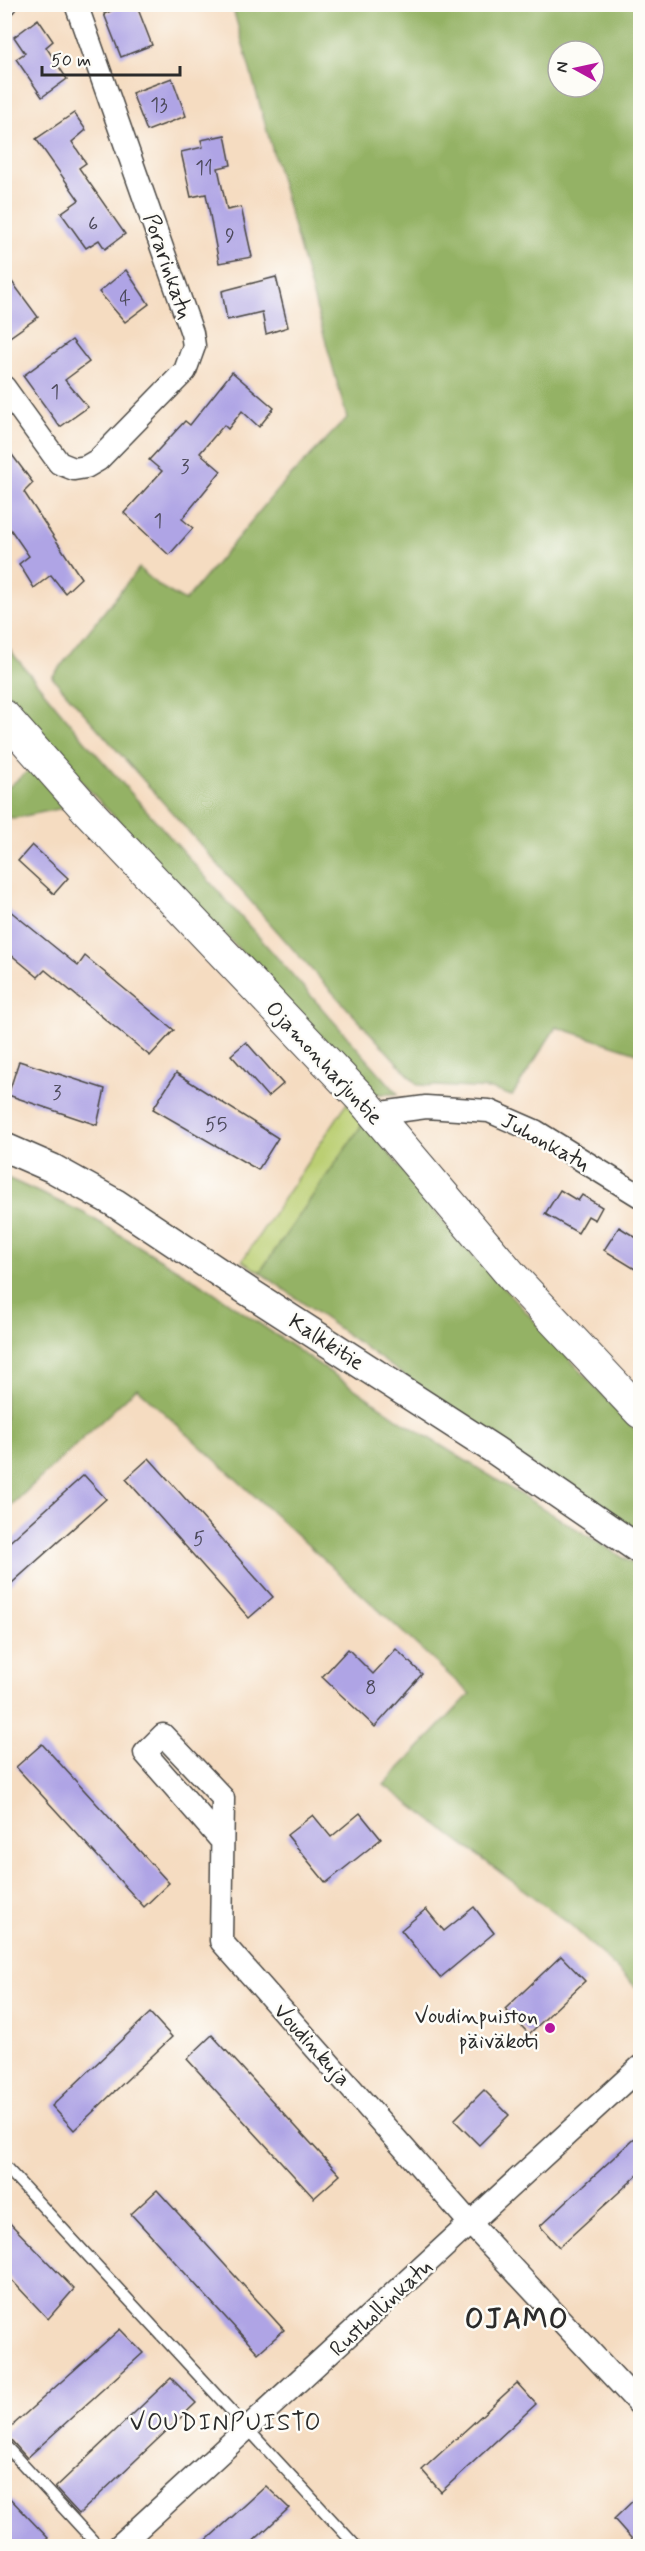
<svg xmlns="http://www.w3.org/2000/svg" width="645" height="2551" viewBox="0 0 645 2551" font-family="Mynerve,sans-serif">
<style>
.green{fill:#bbcf73;stroke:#737d4f;stroke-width:1.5}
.forest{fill:#94b265;stroke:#606e48;stroke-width:1.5;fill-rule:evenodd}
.building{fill:#afa4e5}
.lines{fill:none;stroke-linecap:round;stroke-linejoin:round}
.service-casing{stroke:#494642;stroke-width:13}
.minor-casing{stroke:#494642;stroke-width:25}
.tertiary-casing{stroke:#494642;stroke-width:31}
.secondary-casing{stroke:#494642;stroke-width:34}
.service{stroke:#fff;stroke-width:10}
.minor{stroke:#fff;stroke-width:22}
.tertiary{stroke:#fff;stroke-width:28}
.secondary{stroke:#fff;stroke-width:32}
.poi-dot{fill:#b5179e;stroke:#fdfcf7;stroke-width:2}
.labels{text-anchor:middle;stroke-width:5;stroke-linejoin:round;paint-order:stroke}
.number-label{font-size:20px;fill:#4c495a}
.street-label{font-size:22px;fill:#2b2b2b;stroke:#fdfcf7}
.poi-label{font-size:22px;fill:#2b2b2b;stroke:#fdfcf7;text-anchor:end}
.neighbourhood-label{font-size:24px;letter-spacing:1.5px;fill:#2b2b2b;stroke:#fdfcf7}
.district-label{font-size:28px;font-weight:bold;letter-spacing:1.5px;fill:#2b2b2b;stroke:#fdfcf7}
</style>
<rect width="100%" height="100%" fill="#fdfcf7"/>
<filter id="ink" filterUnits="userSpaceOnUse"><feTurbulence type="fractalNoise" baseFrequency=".0167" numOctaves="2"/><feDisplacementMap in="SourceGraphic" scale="12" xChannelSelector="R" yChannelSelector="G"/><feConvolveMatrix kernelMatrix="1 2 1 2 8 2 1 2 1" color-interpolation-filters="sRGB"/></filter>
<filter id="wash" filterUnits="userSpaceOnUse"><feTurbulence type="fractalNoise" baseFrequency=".008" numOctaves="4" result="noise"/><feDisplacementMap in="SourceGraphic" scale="24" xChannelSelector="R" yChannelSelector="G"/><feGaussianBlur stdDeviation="1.35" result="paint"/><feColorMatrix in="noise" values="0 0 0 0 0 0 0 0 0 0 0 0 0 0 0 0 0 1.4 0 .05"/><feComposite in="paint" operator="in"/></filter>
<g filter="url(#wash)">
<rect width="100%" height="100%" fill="#f5dcc1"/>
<polygon class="green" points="347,1103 364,1122 260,1272 242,1261"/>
<g class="forest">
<path d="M232,5H640V1054L556,1027L512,1096L491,1089L418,1085L299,956L52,677L139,568L159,586L185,601L279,488L347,418ZM558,51H594V87H558Z"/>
<polygon points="4,643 85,741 398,1094 375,1094 88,789 10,697 5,689"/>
<polygon points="34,766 68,807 15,818 5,817 5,790"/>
<polygon points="364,1122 454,1234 640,1435 640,1539 434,1397 260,1272"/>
<polygon points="5,1177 84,1213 203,1285 406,1424 640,1568 640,1991 572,1926 384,1785 470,1694 137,1388 5,1511"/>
</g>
<g id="blocks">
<g class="building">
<polygon points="126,4 136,4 152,45 121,57 104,14"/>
<polygon points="38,19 53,41 46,47 67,79 42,97 16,59 25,53 14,37"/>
<polygon points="172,78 186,116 147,131 132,93"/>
<polygon points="74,113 86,130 72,142 86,163 79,168 125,234 105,249 99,240 86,248 61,213 79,200 36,139"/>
<polygon points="225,135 231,165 218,168 227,210 241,207 252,257 219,263 206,194 191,197 181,152 203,147 201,140"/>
<polygon points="126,270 149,304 125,322 99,292"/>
<polygon points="4,271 38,317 4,341"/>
<polygon points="276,277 288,327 266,334 262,312 227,320 222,291"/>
<polygon points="72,340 89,362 65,380 88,407 60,427 23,376"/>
<polygon points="232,372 274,408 259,427 242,411 228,429 224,425 200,453 221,471 182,519 193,528 169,555 124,513 162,471 149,460 185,421 190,425"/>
<polygon points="4,444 33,483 24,492 81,578 65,593 51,575 34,588 19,564 29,556 4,520"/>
<polygon points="32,845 68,878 54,894 18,861"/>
<polygon points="4,906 78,966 85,956 174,1030 150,1056 45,970 38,977 4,949"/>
<polygon points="246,1042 283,1084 268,1097 231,1055"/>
<polygon points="19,1061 105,1089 97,1125 8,1095"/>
<polygon points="176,1073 278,1138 258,1170 153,1109"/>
<polygon points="560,1190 578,1201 582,1195 602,1207 595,1220 588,1216 578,1233 545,1214"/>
<polygon points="619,1227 640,1240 640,1261 635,1269 604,1250"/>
<polygon points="149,1458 273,1597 249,1618 126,1479"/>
<polygon points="84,1475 106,1499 4,1590 4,1547"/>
<polygon points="348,1649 373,1674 396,1649 422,1674 375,1727 322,1677"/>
<polygon points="42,1744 169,1883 144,1907 16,1767"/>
<polygon points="360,1813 381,1839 326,1883 287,1835 313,1815 331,1837"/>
<polygon points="474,1907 494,1933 440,1978 401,1930 426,1909 444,1931"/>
<polygon points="561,1956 585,1981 529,2034 505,2009"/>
<polygon points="150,2013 172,2037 74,2130 52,2106"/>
<polygon points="212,2035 340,2175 314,2198 187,2059"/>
<polygon points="484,2090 509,2115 479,2145 454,2120"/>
<polygon points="640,2133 640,2173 559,2247 540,2226"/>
<polygon points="157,2190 284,2330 258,2353 131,2214"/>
<polygon points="4,2217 74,2289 48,2319 4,2272"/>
<polygon points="120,2329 143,2353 27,2458 10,2439 4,2437 4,2433"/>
<polygon points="171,2378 196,2403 79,2514 55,2488"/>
<polygon points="517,2383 536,2404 441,2492 422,2470"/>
<polygon points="266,2486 289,2508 247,2547 199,2547"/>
<polygon points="4,2492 48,2538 39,2547 10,2547 4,2541"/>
<polygon points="640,2494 640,2547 639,2547 614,2519"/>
</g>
</g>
</g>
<g filter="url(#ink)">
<use href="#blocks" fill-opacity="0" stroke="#494642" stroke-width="1.5"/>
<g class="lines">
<defs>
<g id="service">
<polyline points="4,2165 356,2546"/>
<polyline points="4,2444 98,2546"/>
</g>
<g id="minor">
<polyline points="4,5 5,4"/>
<polyline points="4,387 59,463 74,469 86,467 98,460 185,371 194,346 192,333 76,4"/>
<polyline points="374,1114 426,1107 489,1111 535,1131 640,1196"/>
<polyline points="221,1840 145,1753 163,1735 223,1798 221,1941 470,2223 640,2405"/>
<polyline points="119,2546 640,2067"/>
</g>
<polyline id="tertiary" points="4,1147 52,1168 115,1203 229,1279 496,1451 640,1550"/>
<polyline id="secondary" points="4,716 87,810 360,1097 512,1276 640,1412"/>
</defs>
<use href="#service" class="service-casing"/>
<use href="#minor" class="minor-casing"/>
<use href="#tertiary" class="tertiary-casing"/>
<use href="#secondary" class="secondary-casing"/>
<use href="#service" class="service"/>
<use href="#minor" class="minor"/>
<use href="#tertiary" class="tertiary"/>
<use href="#secondary" class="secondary"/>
</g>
</g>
<circle class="poi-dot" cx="550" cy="2028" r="6"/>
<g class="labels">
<g class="number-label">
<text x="159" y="111">13</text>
<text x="204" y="174">11</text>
<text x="93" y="230">6</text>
<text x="230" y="242">9</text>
<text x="125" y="305">4</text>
<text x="55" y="398">1</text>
<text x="185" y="473">3</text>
<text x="158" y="527">1</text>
<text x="57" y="1099">3</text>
<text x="216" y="1131">55</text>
<text x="199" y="1545">5</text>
<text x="371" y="1694">8</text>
</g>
<g class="street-label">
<text transform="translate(169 266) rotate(71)" y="8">Porarinkatu</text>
<text transform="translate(325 1062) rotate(47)" y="8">Ojamonharjuntie</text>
<text transform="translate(546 1141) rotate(29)" y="8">Juhonkatu</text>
<text transform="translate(327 1341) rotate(33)" y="8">Kalkkitie</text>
<text transform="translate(313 2044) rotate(48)" y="8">Voudinkuja</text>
<text transform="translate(380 2307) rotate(-43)" y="8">Rusthollinkatu</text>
</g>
<g class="poi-label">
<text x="538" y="2023">Voudinpuiston<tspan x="538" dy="25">päiväkoti</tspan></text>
</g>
<g class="neighbourhood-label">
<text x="226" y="2430">VOUDINPUISTO</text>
</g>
<g class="district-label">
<text x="517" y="2328">OJAMO</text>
</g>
</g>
<rect width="645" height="2551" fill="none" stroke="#fdfcf7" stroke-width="24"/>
<g transform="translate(576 69) rotate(278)"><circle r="28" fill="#fdfcf7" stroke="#a9a8a5" stroke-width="1.5"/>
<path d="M0-4.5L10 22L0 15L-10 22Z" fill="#b5179e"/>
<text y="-9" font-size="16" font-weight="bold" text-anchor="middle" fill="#2b2b2b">N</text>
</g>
<path d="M42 66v9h138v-9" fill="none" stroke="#2b2b2b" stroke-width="3"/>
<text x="51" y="66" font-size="18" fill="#2b2b2b" stroke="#fdfcf7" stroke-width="4.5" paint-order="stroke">50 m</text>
</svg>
